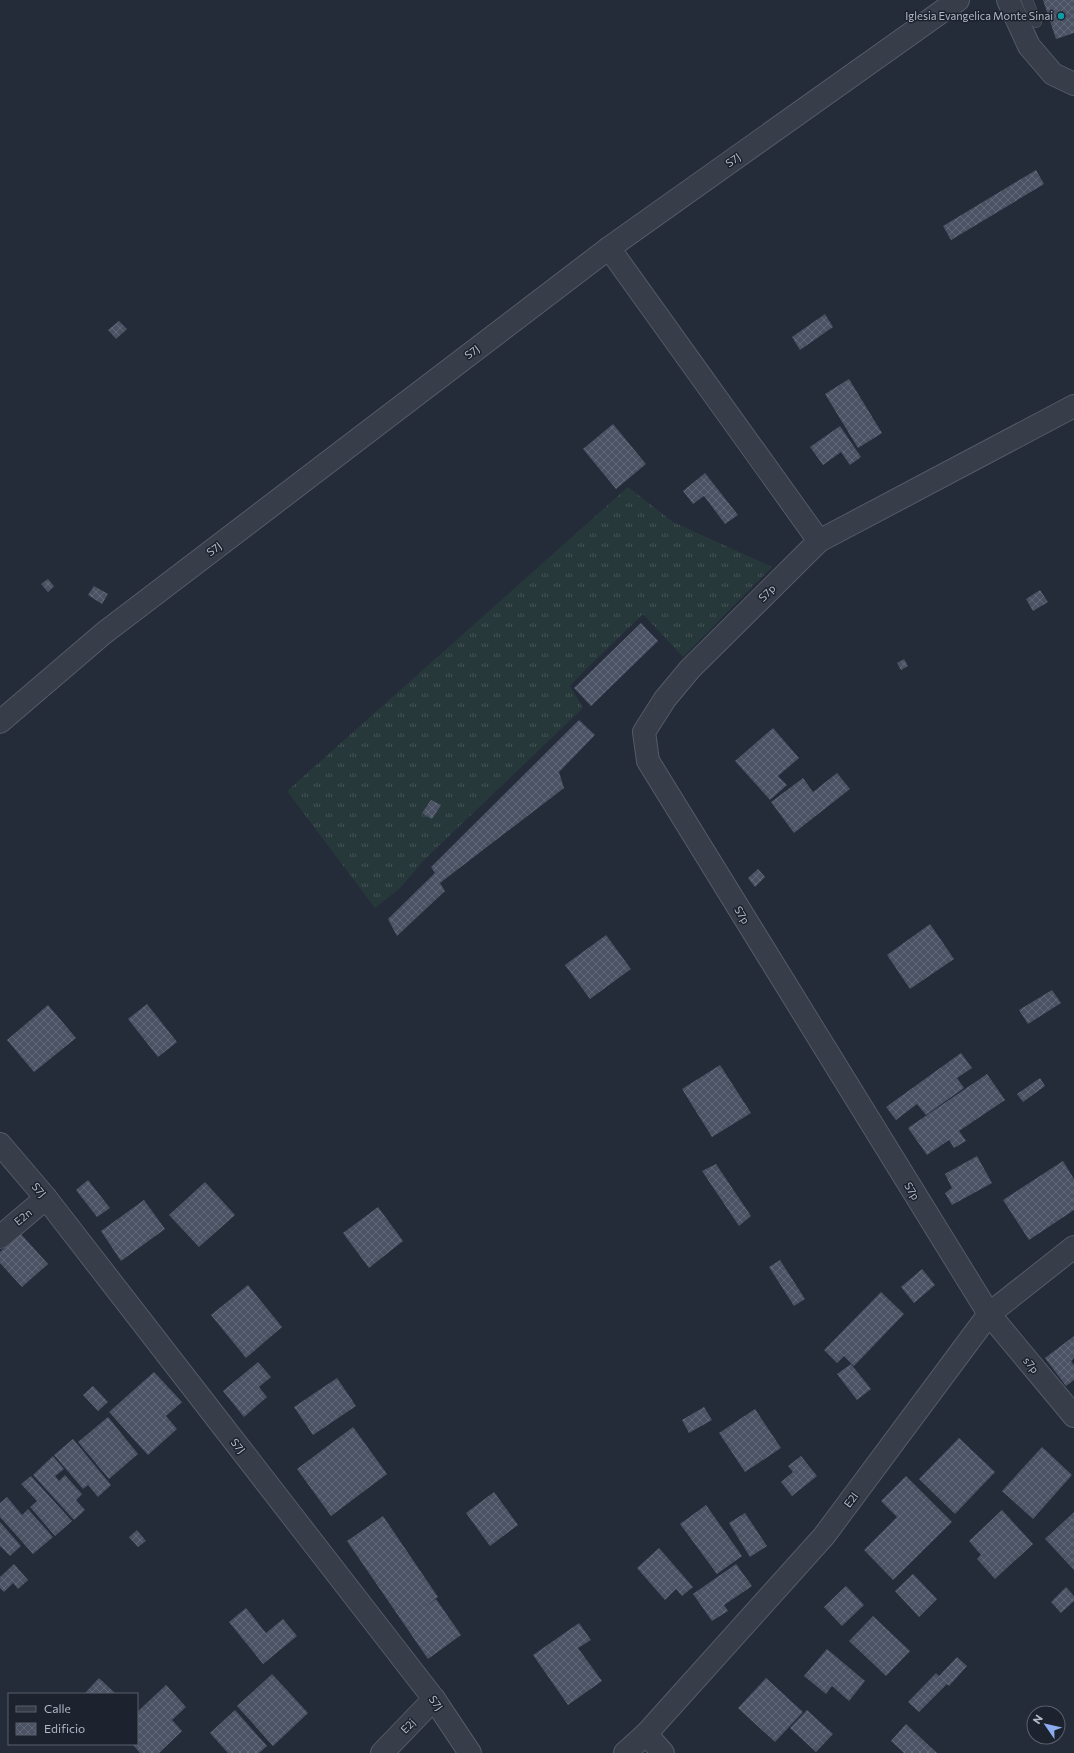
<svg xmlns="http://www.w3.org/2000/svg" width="1074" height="1753" viewBox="0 0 1074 1753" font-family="Commissioner,sans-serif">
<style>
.grass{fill:url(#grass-tufts)}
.building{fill:url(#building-cross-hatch)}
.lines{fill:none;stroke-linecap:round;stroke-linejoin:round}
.service-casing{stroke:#555b67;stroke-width:12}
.minor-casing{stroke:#555b67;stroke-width:24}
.service{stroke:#373e49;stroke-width:11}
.minor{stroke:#373e49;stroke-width:22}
.culture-dot{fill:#0f9aa8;stroke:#1c232e;stroke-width:1.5}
.labels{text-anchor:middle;stroke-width:3;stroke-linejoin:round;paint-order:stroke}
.poi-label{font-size:11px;fill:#b2b8c5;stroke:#1c232e;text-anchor:end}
.street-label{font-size:11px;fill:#b2b8c5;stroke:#1c232e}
</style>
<defs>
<pattern id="grass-tufts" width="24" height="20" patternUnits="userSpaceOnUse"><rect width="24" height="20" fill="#27383b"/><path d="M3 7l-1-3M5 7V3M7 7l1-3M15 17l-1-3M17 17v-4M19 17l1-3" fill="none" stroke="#445356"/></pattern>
<pattern id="building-cross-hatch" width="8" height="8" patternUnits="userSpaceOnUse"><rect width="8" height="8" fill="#4a5263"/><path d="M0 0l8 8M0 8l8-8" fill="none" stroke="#626978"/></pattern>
</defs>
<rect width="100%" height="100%" fill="#242b39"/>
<polygon class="grass" points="628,487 673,522 772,567 683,657 643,614 582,673 570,686 583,708 424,860 400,888 375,908 287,791"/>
<g class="building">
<polygon points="1043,0 1074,0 1074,33 1056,39"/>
<polygon points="1036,170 1044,184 951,240 943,226"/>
<polygon points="825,314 833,327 800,350 792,337"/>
<polygon points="119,321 127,329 116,339 108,330"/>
<polygon points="849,379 882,433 858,448 825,394"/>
<polygon points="613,424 646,464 616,489 583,449"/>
<polygon points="840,426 861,457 850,465 841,452 823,465 810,447"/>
<polygon points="705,473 738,515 725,524 704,496 693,504 683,491"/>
<polygon points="48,579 54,586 48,592 41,584"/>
<polygon points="94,586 108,594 102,604 88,595"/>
<polygon points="1040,590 1048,602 1033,611 1026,599"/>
<polygon points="641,623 658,641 591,706 574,688"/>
<polygon points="904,659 908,666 901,670 897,663"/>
<polygon points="579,720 595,735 559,772 564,788 440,883 445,891 397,936 388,919 435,873 431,867"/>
<polygon points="773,728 799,758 778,776 787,785 770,800 735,761"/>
<polygon points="837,773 850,789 794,833 771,802 803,778 813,792"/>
<polygon points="431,800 441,805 432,819 422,813"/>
<polygon points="758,869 765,877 755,887 748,878"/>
<polygon points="930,924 954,959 910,989 887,955"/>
<polygon points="606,935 631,969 590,999 565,965"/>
<polygon points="1052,990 1061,1003 1028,1024 1019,1010"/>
<polygon points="147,1004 177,1042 158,1057 128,1019"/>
<polygon points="48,1005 76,1038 34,1072 7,1040"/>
<polygon points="961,1053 972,1068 957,1078 964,1088 926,1115 917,1104 896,1120 886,1107"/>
<polygon points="720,1065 751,1113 712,1137 682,1089"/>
<polygon points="987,1074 1005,1100 959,1131 966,1141 954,1148 949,1140 927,1155 908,1128"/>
<polygon points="1040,1078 1045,1086 1023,1102 1017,1094"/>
<polygon points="977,1156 992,1183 952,1205 945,1193 952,1188 945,1174"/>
<polygon points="1063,1161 1074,1179 1074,1210 1029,1240 1003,1200"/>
<polygon points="716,1164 751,1216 739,1226 702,1171"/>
<polygon points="88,1180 110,1208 97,1217 76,1190"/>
<polygon points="205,1182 235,1215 199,1247 169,1215"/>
<polygon points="144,1200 165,1229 121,1261 101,1231"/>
<polygon points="378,1207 403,1241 369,1268 343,1233"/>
<polygon points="20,1233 48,1264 22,1287 0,1263 0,1252"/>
<polygon points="780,1260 805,1299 794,1306 769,1267"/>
<polygon points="922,1269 935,1285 914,1303 901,1287"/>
<polygon points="248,1285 282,1327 246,1358 211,1315"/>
<polygon points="881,1292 904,1314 854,1366 844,1356 837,1363 824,1350"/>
<polygon points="1074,1336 1074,1358 1071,1361 1074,1365 1074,1380 1066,1386 1045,1358"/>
<polygon points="258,1362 271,1377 259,1387 267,1397 244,1417 223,1391"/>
<polygon points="851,1364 871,1389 857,1400 837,1374"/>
<polygon points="154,1372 182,1402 166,1416 177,1429 148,1455 109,1412"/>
<polygon points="337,1378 356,1406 313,1435 294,1407"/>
<polygon points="93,1386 108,1402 98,1411 83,1395"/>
<polygon points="704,1407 712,1420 689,1433 682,1420"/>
<polygon points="755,1409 781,1448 745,1472 719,1433"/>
<polygon points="108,1417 138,1454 109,1479 78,1442"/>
<polygon points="353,1427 387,1474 331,1516 297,1469"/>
<polygon points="959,1438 995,1472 955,1514 919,1479"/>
<polygon points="73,1439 111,1485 98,1497 88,1485 83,1489 54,1455"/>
<polygon points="1042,1447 1072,1475 1033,1519 1002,1491"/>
<polygon points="53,1456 64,1469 55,1476 59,1481 65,1475 82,1494 76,1500 85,1510 74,1520 33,1475"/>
<polygon points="801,1456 817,1476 792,1496 781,1482 793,1472 788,1466"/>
<polygon points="31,1476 72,1521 55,1536 30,1507 37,1501 21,1484"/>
<polygon points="906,1476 952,1522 893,1580 864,1550 897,1517 881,1501"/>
<polygon points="494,1492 518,1525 490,1546 466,1513"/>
<polygon points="7,1497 22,1515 28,1509 53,1537 33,1554 0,1517 0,1503"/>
<polygon points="706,1505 742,1556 717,1574 680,1524"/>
<polygon points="1002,1510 1033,1544 995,1579 977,1559 981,1555 969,1541"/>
<polygon points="1074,1512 1074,1570 1045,1539"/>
<polygon points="745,1513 767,1546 750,1557 729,1523"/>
<polygon points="383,1516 438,1597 421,1609 436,1599 461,1635 428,1659 347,1541"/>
<polygon points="0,1522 21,1546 10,1556 0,1546"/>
<polygon points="137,1530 146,1541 138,1547 129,1537"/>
<polygon points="659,1548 693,1587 682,1596 676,1589 665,1600 637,1568"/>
<polygon points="14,1564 28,1580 18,1589 13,1583 4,1592 0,1588 0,1577"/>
<polygon points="736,1564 752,1586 724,1605 728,1611 712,1621 693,1594"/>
<polygon points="913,1574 937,1599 919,1617 895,1591"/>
<polygon points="846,1586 864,1605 842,1626 824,1607"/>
<polygon points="1066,1587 1074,1596 1074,1601 1061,1613 1051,1602"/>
<polygon points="246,1608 266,1633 283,1619 297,1636 263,1664 229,1622"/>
<polygon points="873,1616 910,1651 886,1676 849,1641"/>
<polygon points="579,1623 591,1640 578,1648 602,1681 568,1705 533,1655"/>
<polygon points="827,1649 865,1681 849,1701 832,1686 826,1694 804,1676"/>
<polygon points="957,1657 967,1666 949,1686 947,1684 919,1712 908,1702 936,1673 946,1683 939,1676"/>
<polygon points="272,1674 308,1713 273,1746 237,1706"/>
<polygon points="99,1678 116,1694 85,1693"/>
<polygon points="766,1678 803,1712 775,1742 738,1708"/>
<polygon points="166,1685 186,1707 172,1720 182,1731 159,1753 140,1753 132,1744 137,1744 137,1712"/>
<polygon points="235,1710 267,1746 259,1753 228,1753 210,1733"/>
<polygon points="807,1710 833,1734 816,1752 790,1728"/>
<polygon points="906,1724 937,1753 904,1753 891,1741"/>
</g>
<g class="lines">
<defs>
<polyline id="service" points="1027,0 1036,22"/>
<g id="minor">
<polyline points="1008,0 1029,46 1053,74 1074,84"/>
<polyline points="609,248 819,541 1074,406"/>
<polyline points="819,541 690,669 665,699 644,732 648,761 989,1314 1074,1416"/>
<polyline points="0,722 104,633 609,248 958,0"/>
<polyline points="0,1144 46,1198 434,1699 470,1753"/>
<polyline points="0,1237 46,1198"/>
<polyline points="646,1734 663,1753"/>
<polyline points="382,1753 434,1699"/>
<polyline points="625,1753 646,1734 824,1536 989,1314 1074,1247"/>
</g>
</defs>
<use href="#service" class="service-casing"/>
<use href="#minor" class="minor-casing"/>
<use href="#service" class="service"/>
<use href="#minor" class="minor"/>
</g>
<circle class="culture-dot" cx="1061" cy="16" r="4"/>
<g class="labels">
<g class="poi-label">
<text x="1053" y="20">Iglesia Evangelica Monte Sinai</text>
</g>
<g class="street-label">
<text transform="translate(733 160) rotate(-35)" y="4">S7J</text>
<text transform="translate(472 352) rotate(-37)" y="4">S7J</text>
<text transform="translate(214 549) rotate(-37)" y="4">S7J</text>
<text transform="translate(767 593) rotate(-45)" y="4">S7p</text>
<text transform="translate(742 915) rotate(58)" y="4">S7p</text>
<text transform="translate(39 1190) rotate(50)" y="4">S7J</text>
<text transform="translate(912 1191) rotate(58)" y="4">S7p</text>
<text transform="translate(23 1217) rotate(-40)" y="4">E2n</text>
<text transform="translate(1031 1365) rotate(50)" y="4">s7p</text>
<text transform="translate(238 1446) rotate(52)" y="4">S7J</text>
<text transform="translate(851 1500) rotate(-53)" y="4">E2l</text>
<text transform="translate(436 1703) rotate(55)" y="4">S7J</text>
<text transform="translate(408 1726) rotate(-46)" y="4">E2j</text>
</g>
</g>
<rect x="8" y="1693" width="130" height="52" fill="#1c232e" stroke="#585f6a"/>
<rect x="16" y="1706" width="20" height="6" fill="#373e49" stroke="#585f6a"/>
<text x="44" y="1713" font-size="12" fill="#b2b8c5">Calle</text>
<rect x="16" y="1723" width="20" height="12" fill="url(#building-cross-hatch)" stroke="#585f6a"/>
<text x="44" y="1733" font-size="12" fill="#b2b8c5">Edificio</text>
<g transform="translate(1046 1725) rotate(304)"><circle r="19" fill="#1c232e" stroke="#585f6a"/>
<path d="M0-3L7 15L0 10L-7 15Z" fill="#8dacf0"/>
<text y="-6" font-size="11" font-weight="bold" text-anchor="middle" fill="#b2b8c5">N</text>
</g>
</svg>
